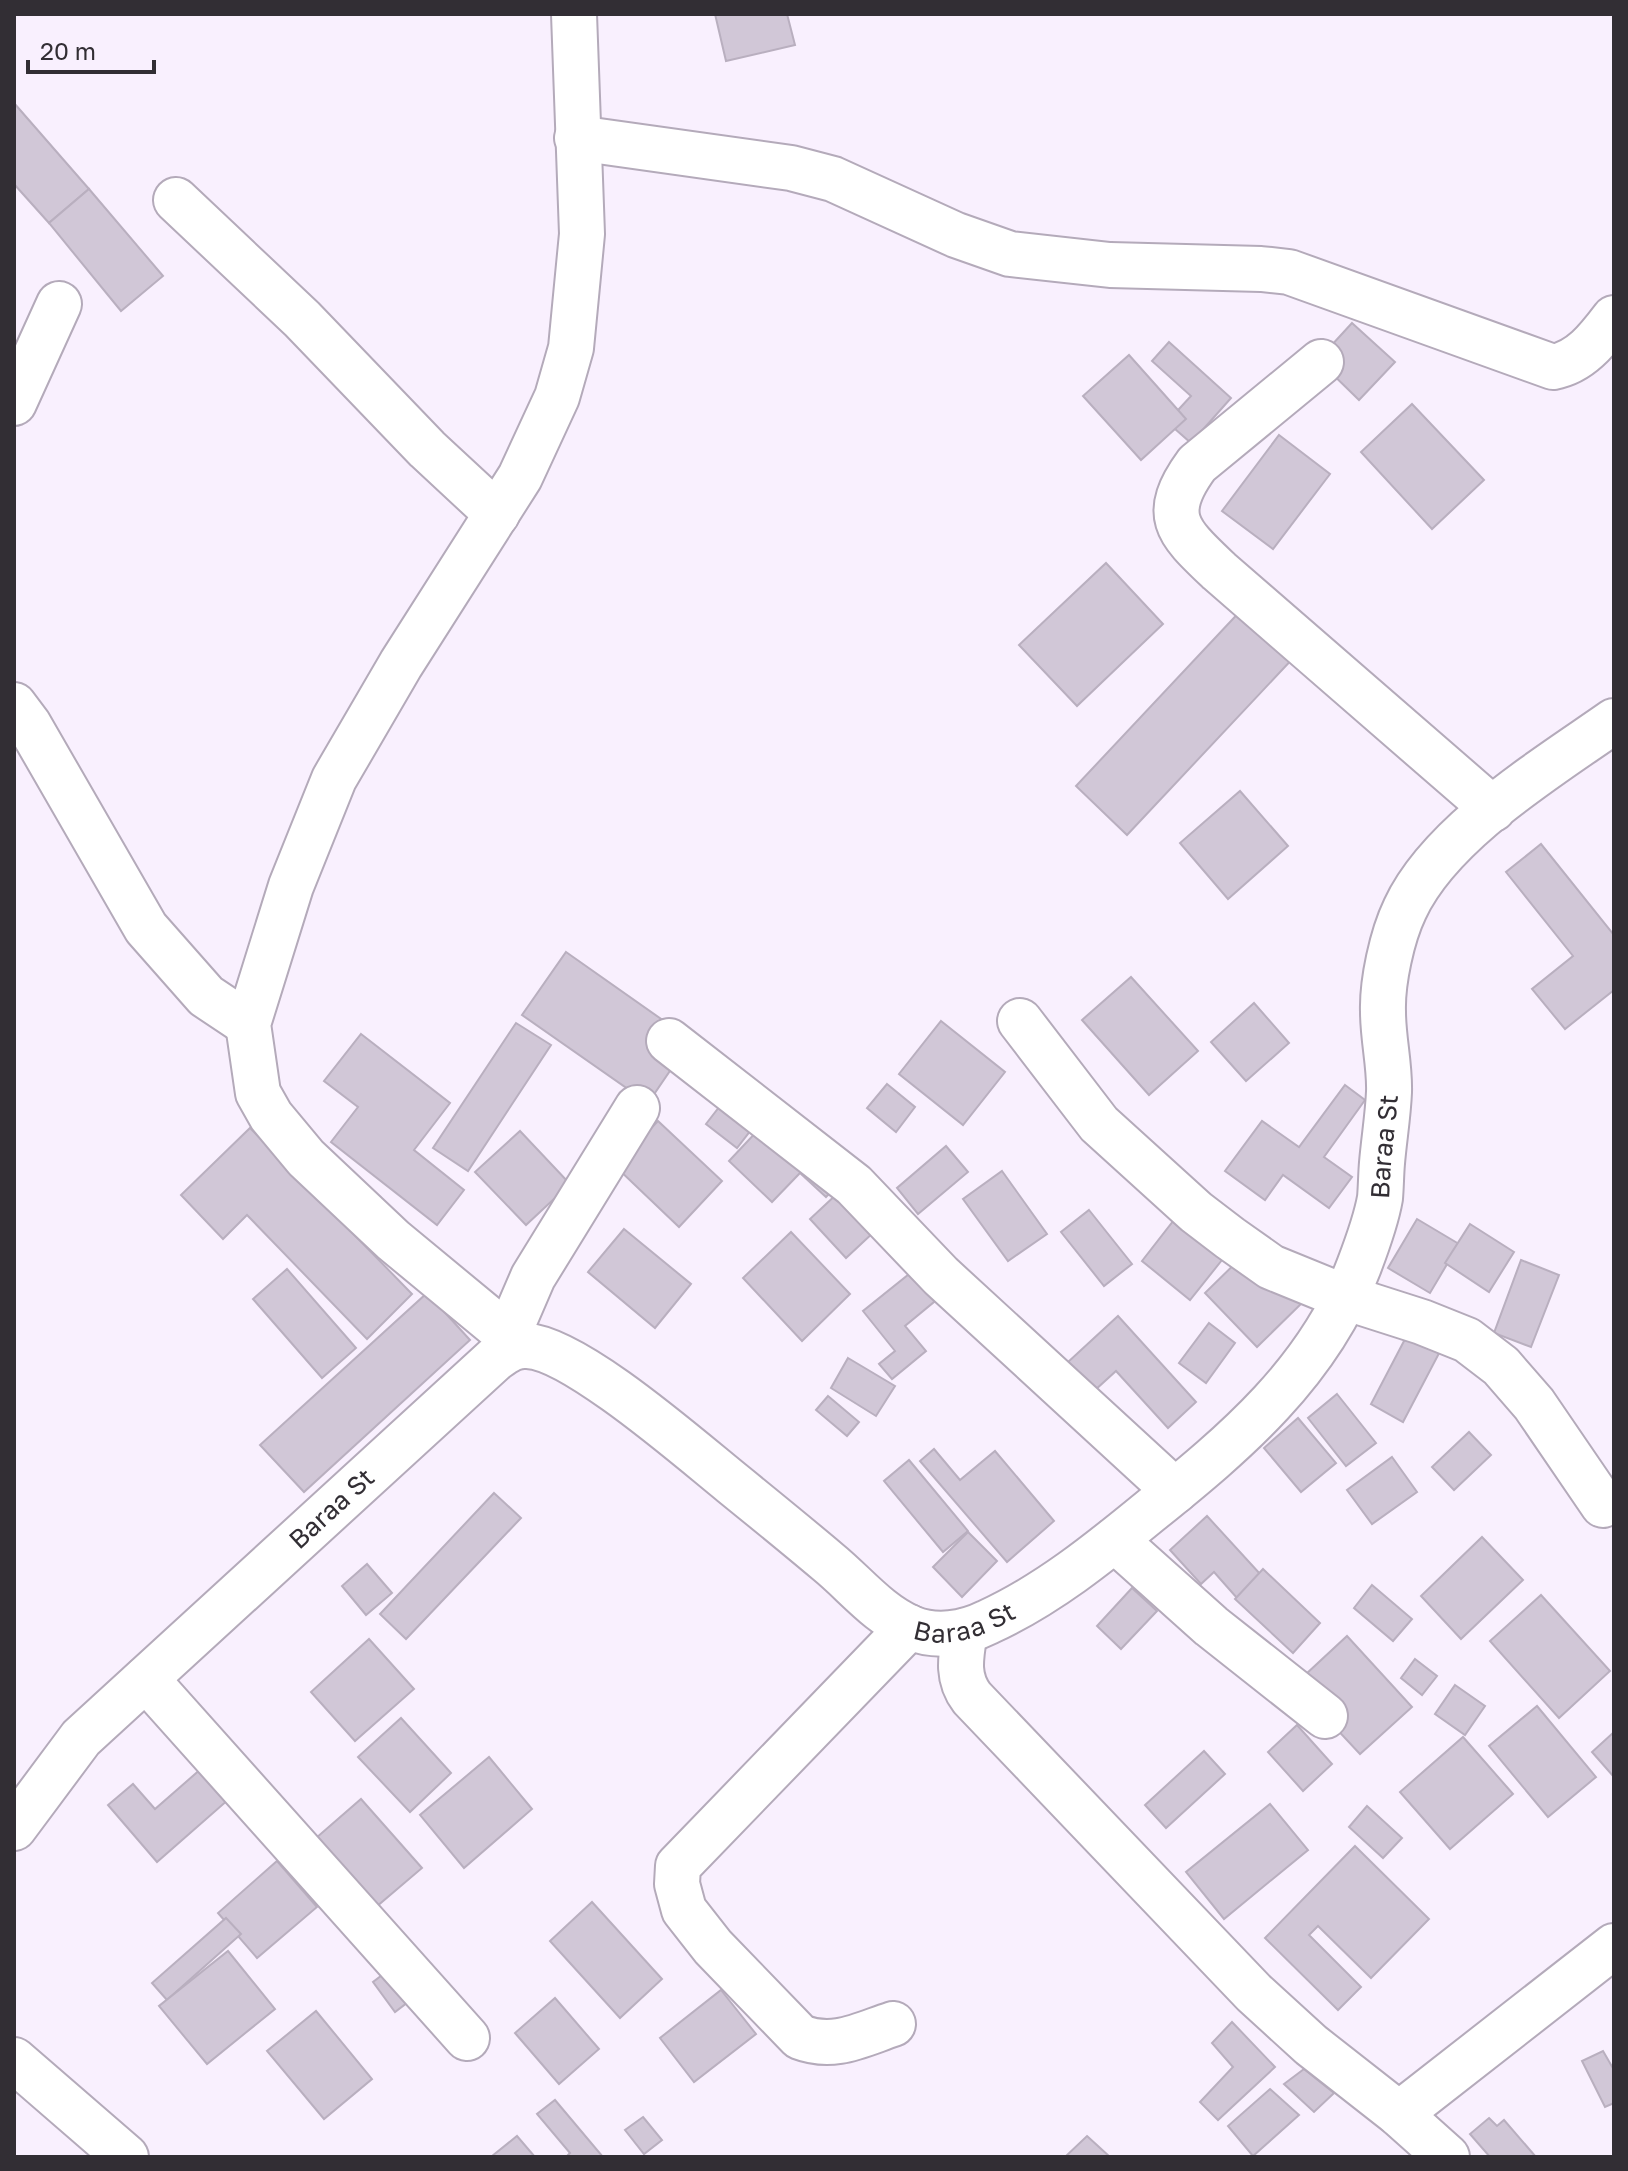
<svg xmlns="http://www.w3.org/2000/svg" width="1628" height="2171" viewBox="0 0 1628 2171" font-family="'Golos Text',sans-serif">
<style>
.building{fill:#d1c7d7;stroke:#b9afbf;stroke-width:2}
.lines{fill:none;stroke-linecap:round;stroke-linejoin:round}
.minor-casing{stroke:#b4aaba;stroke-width:48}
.minor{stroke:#fff;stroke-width:44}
.labels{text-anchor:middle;stroke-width:6;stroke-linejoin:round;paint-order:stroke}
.street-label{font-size:26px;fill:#322e34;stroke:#f9f0fe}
</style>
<rect width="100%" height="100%" fill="#f9f0fe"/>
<g class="building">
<polygon points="715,14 787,14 795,45 726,61"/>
<polygon points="14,103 89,189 49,223 14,184"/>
<polygon points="89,189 163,276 121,311 49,223"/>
<polygon points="1352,323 1395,362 1359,400 1318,360"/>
<polygon points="1169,342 1231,398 1191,443 1167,422 1191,396 1152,361"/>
<polygon points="1129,355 1186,419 1141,460 1083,396"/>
<polygon points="1412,404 1484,480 1432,529 1361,452"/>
<polygon points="1279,435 1330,474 1273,549 1222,511"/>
<polygon points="1106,563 1163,624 1077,706 1019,645"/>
<polygon points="1246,605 1297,654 1127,835 1076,786"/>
<polygon points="1240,791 1288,846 1228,899 1180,843"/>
<polygon points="1541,844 1614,935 1614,990 1565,1029 1532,989 1573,956 1506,872"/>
<polygon points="566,952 691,1040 648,1103 522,1015"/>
<polygon points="1131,977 1198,1051 1149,1095 1082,1020"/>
<polygon points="1254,1003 1289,1043 1246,1081 1211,1042"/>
<polygon points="941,1021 1005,1072 963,1125 899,1074"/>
<polygon points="516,1023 551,1045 468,1171 433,1148"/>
<polygon points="361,1034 450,1103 414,1150 464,1190 437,1225 331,1142 358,1107 324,1081"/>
<polygon points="737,1084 768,1108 737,1148 706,1124"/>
<polygon points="887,1084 915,1107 896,1132 867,1108"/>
<polygon points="1345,1085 1365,1100 1324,1157 1352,1177 1329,1208 1283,1175 1265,1200 1225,1171 1262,1121 1299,1147"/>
<polygon points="776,1111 845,1177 826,1197 800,1173 772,1202 729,1161"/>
<polygon points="658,1121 722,1181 679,1227 615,1166"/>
<polygon points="250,1128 412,1294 367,1339 247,1215 223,1239 181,1195"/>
<polygon points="520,1131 570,1184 526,1225 475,1172"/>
<polygon points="946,1146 968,1172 918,1214 897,1188"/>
<polygon points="1002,1171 1047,1234 1008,1261 963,1199"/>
<polygon points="854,1178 890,1217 846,1258 810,1219"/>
<polygon points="1089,1210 1132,1264 1104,1286 1061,1232"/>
<polygon points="1417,1219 1459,1244 1430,1293 1388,1268"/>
<polygon points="1174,1220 1222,1260 1190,1300 1142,1261"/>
<polygon points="1470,1224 1514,1252 1489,1292 1445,1263"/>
<polygon points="624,1229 691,1284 655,1328 588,1272"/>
<polygon points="791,1232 850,1294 802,1341 743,1278"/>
<polygon points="1254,1245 1306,1299 1257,1347 1205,1293"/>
<polygon points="934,1254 957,1283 905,1326 926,1351 892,1379 879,1364 895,1351 863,1311"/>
<polygon points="1521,1260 1559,1275 1531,1347 1494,1333"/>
<polygon points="287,1269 356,1348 322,1378 253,1299"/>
<polygon points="427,1293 470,1340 304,1492 260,1445"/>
<polygon points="1118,1316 1196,1402 1168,1428 1116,1371 1094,1391 1068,1362"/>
<polygon points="1414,1322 1446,1340 1403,1422 1371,1404"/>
<polygon points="1209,1323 1235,1343 1206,1383 1179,1363"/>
<polygon points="848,1358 895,1386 876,1416 831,1388"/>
<polygon points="1337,1394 1376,1443 1346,1466 1308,1418"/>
<polygon points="828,1396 859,1422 847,1436 816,1410"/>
<polygon points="1298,1418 1336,1463 1301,1492 1264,1448"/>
<polygon points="1469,1432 1491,1455 1454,1490 1432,1467"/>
<polygon points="934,1449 960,1480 995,1451 1054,1521 1007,1562 920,1461"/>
<polygon points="1392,1457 1417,1492 1372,1524 1347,1490"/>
<polygon points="909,1460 968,1531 943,1552 884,1481"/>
<polygon points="494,1493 521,1518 406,1639 380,1614"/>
<polygon points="1207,1516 1261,1575 1237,1598 1214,1572 1201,1584 1170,1550"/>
<polygon points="968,1532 997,1561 962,1597 933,1567"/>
<polygon points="1482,1537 1523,1580 1461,1639 1421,1596"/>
<polygon points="367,1564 392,1593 366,1615 342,1586"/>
<polygon points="1263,1569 1320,1623 1293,1653 1235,1599"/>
<polygon points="1372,1585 1412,1619 1393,1641 1354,1608"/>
<polygon points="1132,1588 1157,1611 1121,1649 1097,1626"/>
<polygon points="1541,1595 1610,1671 1559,1718 1490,1641"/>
<polygon points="1347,1636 1412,1707 1360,1754 1330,1722 1305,1675"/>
<polygon points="369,1639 414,1689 355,1741 311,1692"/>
<polygon points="1415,1659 1437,1676 1422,1695 1401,1678"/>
<polygon points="1455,1685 1485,1706 1465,1735 1435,1714"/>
<polygon points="1537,1706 1596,1777 1548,1817 1489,1746"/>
<polygon points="401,1718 451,1773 410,1812 358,1757"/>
<polygon points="1297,1725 1332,1764 1303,1791 1268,1752"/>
<polygon points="1614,1732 1614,1777 1592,1752"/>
<polygon points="1463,1737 1513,1794 1450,1849 1400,1792"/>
<polygon points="1204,1751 1225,1774 1166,1828 1145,1805"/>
<polygon points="489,1757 532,1809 464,1868 420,1815"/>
<polygon points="210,1761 237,1792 157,1862 108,1805 133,1784 155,1809"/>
<polygon points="361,1799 422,1868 376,1907 316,1838"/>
<polygon points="1270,1804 1308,1850 1224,1919 1186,1872"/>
<polygon points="1367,1806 1402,1838 1383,1858 1349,1827"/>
<polygon points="1355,1846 1429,1919 1371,1978 1318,1926 1309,1935 1361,1987 1338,2010 1265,1938"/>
<polygon points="277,1861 317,1907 257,1958 218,1913"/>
<polygon points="592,1902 662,1979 620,2018 550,1941"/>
<polygon points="226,1918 241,1934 167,2000 152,1983"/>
<polygon points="228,1951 275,2009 207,2064 159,2006"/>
<polygon points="394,1966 416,1996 395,2012 373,1982"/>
<polygon points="721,1990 756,2034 694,2082 660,2038"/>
<polygon points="555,1998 599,2049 559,2084 515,2033"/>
<polygon points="316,2011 372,2079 324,2119 267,2051"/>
<polygon points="1232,2022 1275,2067 1218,2120 1200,2102 1233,2067 1212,2043"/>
<polygon points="1603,2051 1614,2070 1614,2103 1605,2107 1582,2061"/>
<polygon points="1304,2069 1334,2093 1314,2112 1284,2084"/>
<polygon points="1270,2089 1299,2115 1253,2156 1228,2126"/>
<polygon points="555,2100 603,2157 566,2157 570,2153 537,2114"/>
<polygon points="643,2117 662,2140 644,2154 625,2130"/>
<polygon points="1489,2118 1497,2126 1504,2120 1536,2157 1490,2157 1470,2134"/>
<polygon points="517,2136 535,2157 493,2157 492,2156"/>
<polygon points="1087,2136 1110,2157 1065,2157"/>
</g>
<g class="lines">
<defs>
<g id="minor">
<path d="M577,138L791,168L833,179L956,235L1010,254L1110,265L1261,269L1289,272L1553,367C1581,362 1598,339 1614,318"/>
<polyline points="176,200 302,319 427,449 497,514"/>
<path d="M1321,362L1197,464C1159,516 1178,532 1219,571L1493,809"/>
<polyline points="14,403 59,304"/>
<polyline points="14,705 29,725 146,928 206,996 248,1024"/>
<polyline points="1020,1021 1099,1124 1196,1212 1230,1238 1271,1267 1347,1298 1422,1322 1467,1340 1501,1366 1534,1404 1603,1505"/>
<polyline points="669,1041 854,1185 941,1276 1175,1491"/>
<polyline points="508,1335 533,1277 637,1108"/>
<polyline points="520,1345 393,1240 306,1158 271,1116 258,1093 248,1024 291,886 334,779 401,664 520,477 557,397 571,348 582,234 574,14"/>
<polyline points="1115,1540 1211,1626 1325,1716"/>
<path d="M965,1631C961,1656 956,1677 972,1698L1254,1993L1311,2045L1399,2114L1447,2157"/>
<polyline points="146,1679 467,2038"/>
<path id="s1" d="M14,1828L81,1738L495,1359C505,1352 514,1345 527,1346C575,1348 691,1450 732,1483C764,1509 796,1535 828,1562C855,1584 878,1614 911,1628C936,1638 964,1634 988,1622C1047,1595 1099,1553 1149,1512C1235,1443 1319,1372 1359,1266C1367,1245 1376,1221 1380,1198C1381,1187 1381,1174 1382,1163C1384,1139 1388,1116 1389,1092C1390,1066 1383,1039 1383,1012C1382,982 1392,936 1405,909C1440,833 1547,768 1614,721"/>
<path d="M893,2024C860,2035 834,2050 800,2037L713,1947L684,1910L677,1884L678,1866L909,1627"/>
<polyline points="14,2060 126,2157"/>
<polyline points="1399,2114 1614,1946"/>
</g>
</defs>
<use href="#minor" class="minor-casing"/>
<use href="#minor" class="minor"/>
</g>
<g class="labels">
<g class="street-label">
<text dy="9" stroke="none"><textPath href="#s1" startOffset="1914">Baraa St</textPath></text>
<text dy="9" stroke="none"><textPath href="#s1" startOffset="452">Baraa St</textPath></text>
<text dy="9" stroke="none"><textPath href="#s1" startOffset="1244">Baraa St</textPath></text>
</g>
</g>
<rect width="1628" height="2171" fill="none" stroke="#322e34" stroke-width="32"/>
<path d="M28 60v12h126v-12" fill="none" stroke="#322e34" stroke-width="4"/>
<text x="40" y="60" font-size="24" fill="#322e34" stroke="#f9f0fe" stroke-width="6" paint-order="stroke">20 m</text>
</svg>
